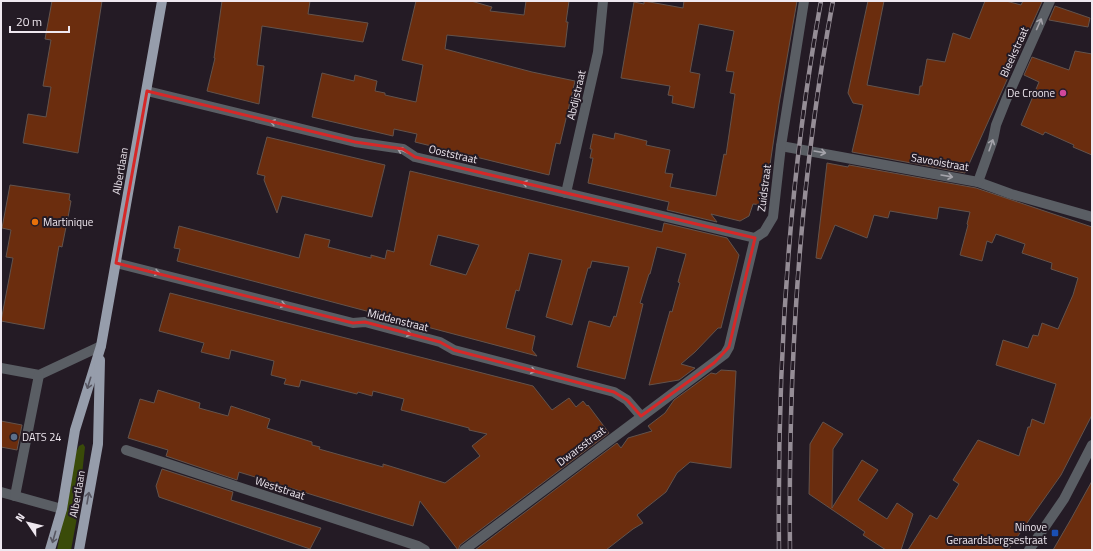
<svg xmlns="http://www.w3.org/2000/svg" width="1093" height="551" viewBox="0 0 1093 551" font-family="'Titillium Web',sans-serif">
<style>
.green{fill:#3a4b09}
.building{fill:#6b2d0e;stroke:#63534c;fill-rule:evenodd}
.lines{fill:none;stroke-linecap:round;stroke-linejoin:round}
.minor{stroke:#5a5e64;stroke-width:10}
.major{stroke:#969dab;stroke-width:10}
.rail-casing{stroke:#958d96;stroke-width:4.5}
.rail{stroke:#241b25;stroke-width:3;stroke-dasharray:9;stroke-linecap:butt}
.oneway{stroke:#a4a3aa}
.oneway2{stroke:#575661}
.marked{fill:none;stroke:#d62828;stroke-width:3;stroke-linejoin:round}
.hotel-dot{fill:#d1479c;stroke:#241b25;stroke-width:1.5}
.food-dot{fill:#e8710a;stroke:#241b25;stroke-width:1.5}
.service-dot{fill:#5c6f8a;stroke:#241b25;stroke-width:1.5}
.transit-dot{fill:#1a4fb4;stroke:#241b25;stroke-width:1.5}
.labels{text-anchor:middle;stroke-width:4;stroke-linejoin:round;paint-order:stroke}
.street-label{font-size:11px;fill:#efe8f0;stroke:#241b25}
.poi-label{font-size:11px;fill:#efe8f0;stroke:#241b25;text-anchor:end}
</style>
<rect width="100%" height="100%" fill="#241b25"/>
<polygon class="green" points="83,444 85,447 78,512 71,550 57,550 76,452 79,446"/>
<g class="building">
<polygon points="52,1 102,1 78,153 23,143 28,114 46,117 51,87 43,86 51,40 45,39"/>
<polygon points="222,1 310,1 308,14 368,23 363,42 262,26 257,65 264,66 259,104 207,91 215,58 214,58"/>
<polygon points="416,1 471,1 492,7 490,11 524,15 526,1 569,1 566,22 568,22 565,47 447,35 445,49 532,72 575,81 560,144 556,143 549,175 415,142 417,134 394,129 393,136 312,117 322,73 354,81 355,75 377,81 375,91 385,93 385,95 416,102 423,65 402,60"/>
<polygon points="644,1 683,8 684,1 797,1 779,104 764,205 753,204 749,216 740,221 711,214 717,222 667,210 669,202 588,183 593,158 590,158 592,149 590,149 593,134 614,139 615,133 647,141 646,145 670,150 665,173 673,174 670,187 716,196 724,154 726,155 735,94 730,93 734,72 726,71 734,31 699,24 690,72 700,74 694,108 672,103 673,96 668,95 670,86 621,78 634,2 644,4"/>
<polygon points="868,1 884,1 867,85 919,95 920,86 922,86 927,59 945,62 953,33 970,39 985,1 1006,1 1021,5 1023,1 1038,1 1042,2 965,173 852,152 863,105 853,103 848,93"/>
<polygon points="1055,6 1090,18 1088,27 1049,20"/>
<polygon points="1075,51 1092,54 1092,155 1073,147 1074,145 1045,132 1043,135 1021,125 1039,82 1024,75 1032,57 1069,70"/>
<polygon points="267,137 385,165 372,217 282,196 277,213 264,180 265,176 257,174"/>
<polygon points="827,163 848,167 849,165 976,188 1092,227 1092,415 1061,475 1008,550 908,550 930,515 937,519 959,484 953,480 978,440 1019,456 1028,427 1030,427 1032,419 1044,424 1056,384 996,365 1003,340 1028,348 1033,335 1038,336 1042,323 1058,329 1073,295 1078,278 1051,269 1052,263 1022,253 1025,244 996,234 992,243 987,241 982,261 960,255 968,225 967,224 970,212 939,207 937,219 890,211 888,218 874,215 867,238 835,225 821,259 816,258"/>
<path d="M410,171L662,232L664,223L727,238L739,255L721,328H718L695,352L681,364L695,368L679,380L649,385L670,311L672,312L676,297L680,283L678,282L686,254L657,247L650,274H649L640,303L643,304L625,379L577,367L589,321L610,327L614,316L616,317L629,267L592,261L590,268H588L572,325L546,317L562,260L529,253L519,291L516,290L506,328L535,336L532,350L537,356L177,261L180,249L174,248L179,226L299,258L305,234L330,240L328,247L371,258V255L385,259L387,250L394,252ZM438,235L479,245L466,275L430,265Z"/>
<polygon points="10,185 70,194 69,200 71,201 69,212 62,247 59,246 44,329 1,321 13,258 6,257 11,230 2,228"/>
<polygon points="170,293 533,386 552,410 569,398 576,407 583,401 587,406 588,405 609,433 460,545 458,550 420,501 413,526 239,472 237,480 166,456 168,450 128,438 140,399 154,403 158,390 200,403 199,408 228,416 231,406 270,419 267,428 312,442 312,445 320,447 319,449 383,467 383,464 445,483 480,456 472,446 487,434 469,430 469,428 401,410 404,399 373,391 372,396 358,392 357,394 301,380 299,387 284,384 286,379 271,375 274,361 231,350 229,359 201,352 204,343 159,331"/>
<polygon points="721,370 736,371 731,468 690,462 677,473 666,492 637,515 643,523 633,529 606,550 475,550 617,443 621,448 628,438 652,431 648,426 665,413 674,400 711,373 716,374"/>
<polygon points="1,421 22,425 17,450 1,447"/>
<polygon points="823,422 843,434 833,449 832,508 862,460 878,470 858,500 887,519 897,503 913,514 901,550 886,550 863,535 865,532 809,494 810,444"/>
<polygon points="162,469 233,492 231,500 321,528 310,549 159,497 156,486"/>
<polygon points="1092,481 1092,550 1053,550 1071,519"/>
</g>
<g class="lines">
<g class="minor">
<polyline points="147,91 355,142 403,149 415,157 755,238"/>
<polyline points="781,146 978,182 1011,194 1092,217"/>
<polyline points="978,182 993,140 996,125 1006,100 1050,1"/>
<polyline points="566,193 598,52 603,1"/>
<polyline points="116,263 353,323 365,322 440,342 454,350 614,392 627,400 641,416"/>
<polyline points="1,368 39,375 101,346"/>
<polyline points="126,450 418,546 425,550"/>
<polyline points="1,492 62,509"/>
<polyline points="15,496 39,375"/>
<polyline points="464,550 725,354 729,347 755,238 764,232 773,217 781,146 804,1"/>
<polyline points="1029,550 1064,499 1092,445"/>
</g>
<g class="major">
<polyline points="50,550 62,509 75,430 101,346 162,1"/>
<polyline points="79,550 98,444 100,360"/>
</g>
<defs>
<g id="rail">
<path d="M779,550C777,367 788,182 821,1"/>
<path d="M790,550C788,366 799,182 833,1"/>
</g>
</defs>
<use href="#rail" class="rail-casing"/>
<use href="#rail" class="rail"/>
</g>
<defs><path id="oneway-shaft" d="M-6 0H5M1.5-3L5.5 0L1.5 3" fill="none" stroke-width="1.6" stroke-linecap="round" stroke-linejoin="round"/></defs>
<g class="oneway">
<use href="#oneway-shaft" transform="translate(1039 24) rotate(-66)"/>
<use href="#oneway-shaft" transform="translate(276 123) rotate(-166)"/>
<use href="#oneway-shaft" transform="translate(991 145) rotate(-71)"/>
<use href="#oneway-shaft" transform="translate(403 151) rotate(-158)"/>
<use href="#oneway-shaft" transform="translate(820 152) rotate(10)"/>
<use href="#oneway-shaft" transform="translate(947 176) rotate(10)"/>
<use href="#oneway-shaft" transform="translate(528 184) rotate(-167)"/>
<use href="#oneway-shaft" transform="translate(154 272) rotate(14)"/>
<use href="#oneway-shaft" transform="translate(280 304) rotate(15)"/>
<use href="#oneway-shaft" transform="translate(406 333) rotate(15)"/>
<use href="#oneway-shaft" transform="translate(530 370) rotate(15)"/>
</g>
<g class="oneway2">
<use href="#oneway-shaft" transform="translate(89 383) rotate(107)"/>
<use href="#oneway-shaft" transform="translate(88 498) rotate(-80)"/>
<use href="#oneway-shaft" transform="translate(54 537) rotate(106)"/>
</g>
<path class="marked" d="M147,91L355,142L403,149L415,157L755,238L729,347L714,363L641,416L627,400L614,392L454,350L440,342L365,322L353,323L116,263Z"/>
<circle class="hotel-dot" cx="1063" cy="93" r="4"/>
<circle class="food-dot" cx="35" cy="222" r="4"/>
<circle class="service-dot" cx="14" cy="437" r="4"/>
<rect class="transit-dot" x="1051" y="529" width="8" height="8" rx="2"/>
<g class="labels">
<g class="street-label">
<text transform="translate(1014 52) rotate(-66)" y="4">Bleekstraat</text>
<text transform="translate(576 95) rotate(-77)" y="4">Abdijstraat</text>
<text transform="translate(453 154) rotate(13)" y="4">Ooststraat</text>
<text transform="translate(940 162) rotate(10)" y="4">Savooistraat</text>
<text transform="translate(120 171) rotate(-80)" y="4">Albertlaan</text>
<text transform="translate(764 188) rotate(-83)" y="4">Zuidstraat</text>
<text transform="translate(398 320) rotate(14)" y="4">Middenstraat</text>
<text transform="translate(581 446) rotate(-37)" y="4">Dwarsstraat</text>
<text transform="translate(280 488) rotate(18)" y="4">Weststraat</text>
<text transform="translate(77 494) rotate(-80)" y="4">Albertlaan</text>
</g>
<g class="poi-label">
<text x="1055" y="97">De Croone</text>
<text x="43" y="226" text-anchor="start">Martinique</text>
<text x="22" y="441" text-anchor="start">DATS 24</text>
<text x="1047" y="531">Ninove<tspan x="1047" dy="13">Geraardsbergsestraat</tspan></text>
</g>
</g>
<rect width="1093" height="551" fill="none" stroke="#efe8f0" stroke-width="4"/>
<g transform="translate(28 523) rotate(305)" stroke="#241b25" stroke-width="3" paint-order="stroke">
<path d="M0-3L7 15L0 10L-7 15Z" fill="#efe8f0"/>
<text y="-6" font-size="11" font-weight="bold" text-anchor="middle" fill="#efe8f0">N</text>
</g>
<path d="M10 26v6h59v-6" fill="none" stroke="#efe8f0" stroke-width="2"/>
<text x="16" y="26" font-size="12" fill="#efe8f0" stroke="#241b25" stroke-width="3" paint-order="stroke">20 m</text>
</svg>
